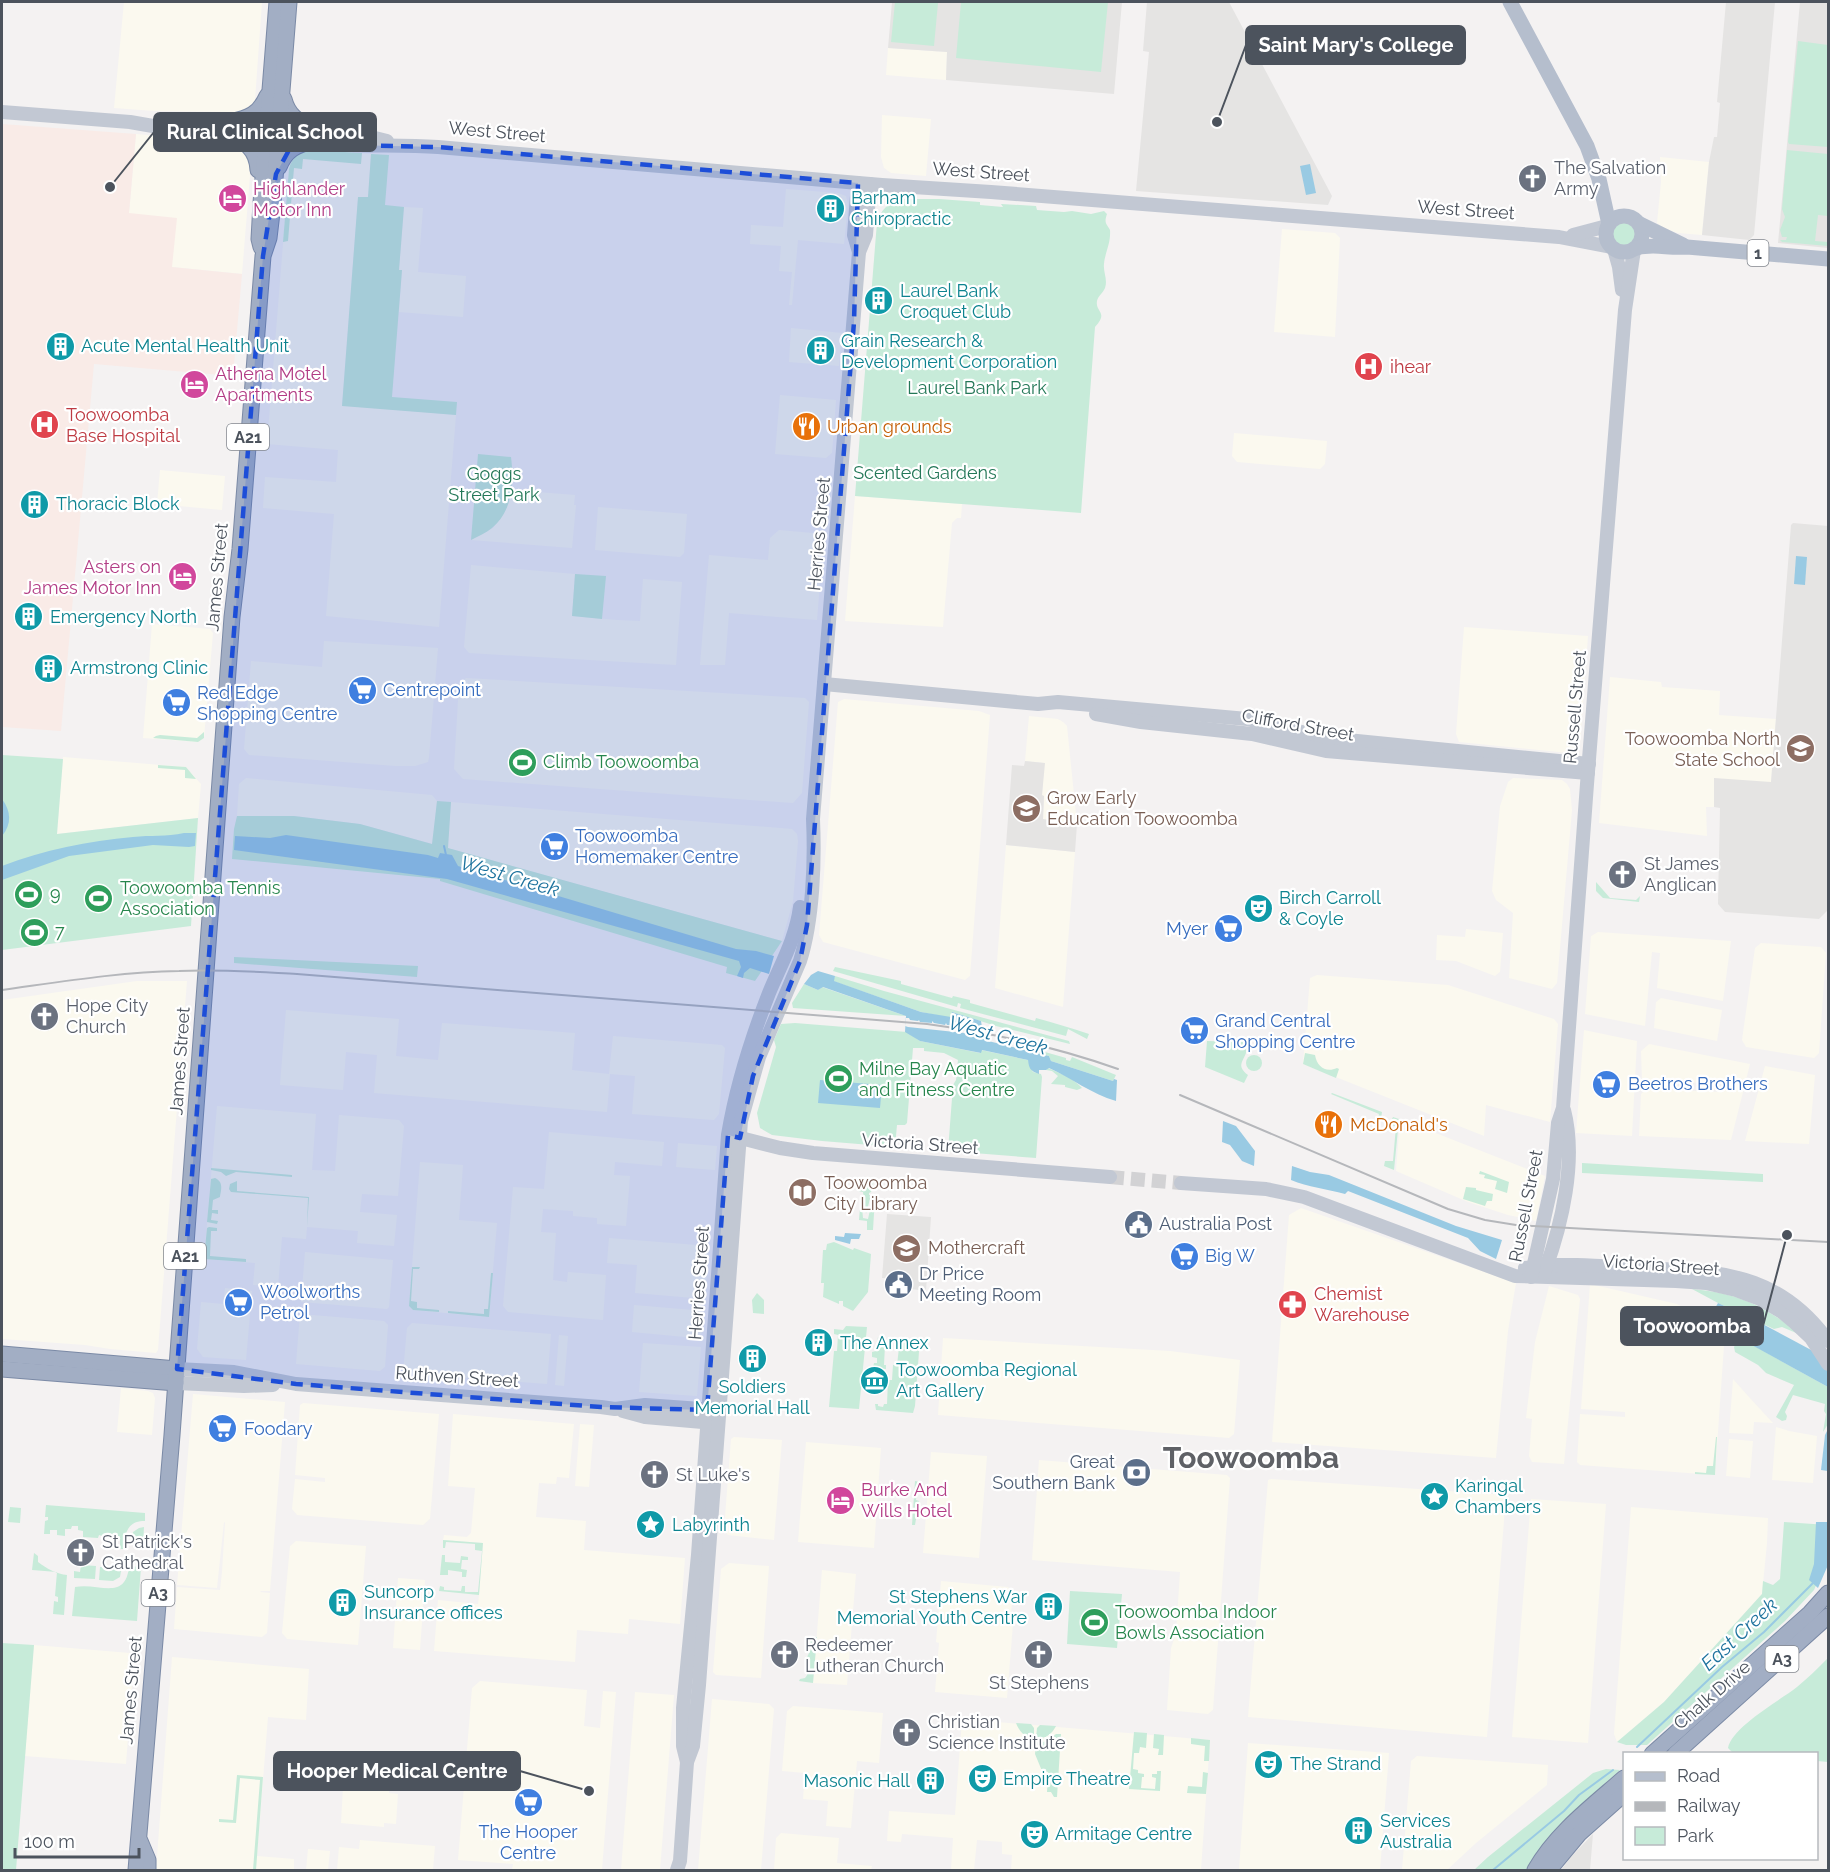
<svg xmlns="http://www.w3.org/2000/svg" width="1830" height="1872" viewBox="0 0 1830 1872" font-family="Raleway,sans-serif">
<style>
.commercial{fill:#fbf9ef}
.education{fill:#e5e4e3}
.medical{fill:#f9ebe7}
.green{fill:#c7ebd9}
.water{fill:#99cae3}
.pier{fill:#f4f2f2}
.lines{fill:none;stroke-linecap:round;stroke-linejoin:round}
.stream{stroke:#99cae3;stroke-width:2}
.secondary-tunnel{stroke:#d2d2d4;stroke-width:14;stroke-dasharray:14 7;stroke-linecap:butt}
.trunk-casing{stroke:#7b8aa6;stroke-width:17}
.secondary{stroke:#c2c8d3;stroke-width:14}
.primary{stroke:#b5becd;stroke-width:15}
.trunk{stroke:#a2aec4;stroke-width:15}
.rail{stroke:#b5b7bb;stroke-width:2}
.marked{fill:#1d4ed8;fill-opacity:0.2;stroke:#1d4ed8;stroke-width:4.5;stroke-dasharray:12 8;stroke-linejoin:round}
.labels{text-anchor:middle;stroke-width:4.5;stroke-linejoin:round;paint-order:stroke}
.shield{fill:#fff;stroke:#82878e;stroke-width:1.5}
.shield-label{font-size:16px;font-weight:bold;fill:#4c535d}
.street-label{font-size:18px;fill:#4c535d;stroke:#fff}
.worship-label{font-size:18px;fill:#5b616d;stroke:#fff;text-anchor:start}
.hotel-label{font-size:18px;fill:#b23c85;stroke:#fff;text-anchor:start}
.culture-label{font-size:18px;fill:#0d838f;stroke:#fff;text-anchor:start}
.health-label{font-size:18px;fill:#be3a42;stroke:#fff;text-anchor:start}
.park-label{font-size:18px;fill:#247858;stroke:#fff}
.food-label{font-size:18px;fill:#c56008;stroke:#fff;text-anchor:start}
.shop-label{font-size:18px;fill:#366cbe;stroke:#fff;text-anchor:start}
.education-label{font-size:18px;fill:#785e54;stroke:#fff;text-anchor:start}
.leisure-label{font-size:18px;fill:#27864d;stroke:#fff;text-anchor:start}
.service-label{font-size:18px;fill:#4e5e75;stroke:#fff;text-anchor:start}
.water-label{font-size:20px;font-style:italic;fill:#1e739e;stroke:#fff}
.town-label{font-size:30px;font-weight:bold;fill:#5f6166;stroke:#fff}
.leader{fill:none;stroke:#4c535d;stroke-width:2}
.callout-dot{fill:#4c535d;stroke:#fff;stroke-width:2}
.callout{fill:#4c535d;stroke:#4c535d;stroke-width:2}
.callout-label{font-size:20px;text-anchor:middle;font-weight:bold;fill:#fff}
</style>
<rect width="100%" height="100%" fill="#f4f2f2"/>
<g class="commercial">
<polygon points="124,2 262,2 255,100 251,106 239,112 154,111 114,108"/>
<polygon points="888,48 947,52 946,80 886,75"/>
<polygon points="882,115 931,119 926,176 891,173 884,168 881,157"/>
<polygon points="136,134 228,142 237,145 246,154 249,161 250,176 242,274 172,267 129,213"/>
<polygon points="310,150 371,154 368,198 358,198 342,405 456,415 439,627 326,616 334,514 263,508 265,477 336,482 338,450 267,444 289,169 291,161 304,151"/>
<polygon points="1660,157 1709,162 1702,235 1678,233 1666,229 1657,223 1661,182"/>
<polygon points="786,189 838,193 846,196 848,204 844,244 798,240 792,305 789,305 792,272 779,271 781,246 750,244 751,225 783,227"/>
<polygon points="404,207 423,208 418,272 466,276 463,317 399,312 402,271 399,270"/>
<polygon points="1282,229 1335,233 1340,238 1335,337 1274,332"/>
<polygon points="791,328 842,333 839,366 789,362"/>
<polygon points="780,395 836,400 832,453 826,458 775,454"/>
<polygon points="1234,433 1327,441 1325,464 1320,469 1237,462 1232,456"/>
<polygon points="160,470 225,476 222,510 157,504"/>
<polygon points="512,490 575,495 574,505 576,505 572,548 471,540 493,528 505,511"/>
<polygon points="855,496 962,504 961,518 957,518 952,523 943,627 845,621"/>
<polygon points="598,507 687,514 684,553 680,557 595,550"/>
<polygon points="779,530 824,534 817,620 729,613 725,665 700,665 709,555 768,560 770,538"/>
<polygon points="471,565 575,574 572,616 617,620 640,621 643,579 682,582 676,665 469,653 464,647"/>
<polygon points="152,624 210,629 213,633 204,738 198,742 143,738"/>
<polygon points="1464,627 1588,636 1580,744 1569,753 1459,742 1456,734"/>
<polygon points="324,641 438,648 429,757 428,762 415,766 396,766 249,755 244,749 251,661 322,667"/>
<polygon points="1610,677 1661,682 1662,687 1720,691 1719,715 1776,719 1771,783 1714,779 1714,807 1706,807 1707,836 1599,823"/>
<polygon points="466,678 805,698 809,702 802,793 793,803 463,779 454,769 459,684"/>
<polygon points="844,699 979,711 990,715 970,976 965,980 823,942 819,935 838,702"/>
<polygon points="1029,716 1058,719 1063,722 1067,726 1077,824 1043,820 1044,796 1042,796 1044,763 1025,761"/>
<polygon points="63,757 186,767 201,784 198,818 57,834"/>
<polygon points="246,778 432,795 437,801 433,844 360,824 294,816 237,816 239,784"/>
<polygon points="1513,778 1562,780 1567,784 1570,789 1572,810 1557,983 1552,989 1509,978 1513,913 1496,900 1492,891 1500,806 1508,782"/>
<polygon points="451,802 792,829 797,834 798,841 793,901 782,941 447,848"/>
<polygon points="1006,845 1075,852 1063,1007 995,988"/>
<polygon points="1466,929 1503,933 1500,972 1495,976 1456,961 1436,960 1437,935 1465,937"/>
<polygon points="1598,932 1731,941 1723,1001 1657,988 1660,953 1652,952 1645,1026 1585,1014 1591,936"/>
<polygon points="1761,943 1821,947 1826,953 1819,1053 1814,1058 1746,1047 1742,1040 1755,948"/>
<polygon points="1317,975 1448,985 1554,1019 1558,1024 1550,1122 1486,1105 1484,1136 1303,1064 1310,978"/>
<polygon points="137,981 187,981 158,1350 156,1353 110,1349 85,1345 2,1339 2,1000"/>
<polygon points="1661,998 1722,1010 1717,1041 1654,1028 1656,1002"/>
<polygon points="286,1010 399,1019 396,1056 438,1060 442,1023 575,1033 572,1070 609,1074 613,1036 722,1045 725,1048 719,1114 714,1120 632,1114 635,1076 610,1074 607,1112 374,1093 377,1055 346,1052 343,1090 280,1085"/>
<polygon points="1584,1030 1637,1041 1632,1136 1576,1133"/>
<polygon points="1649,1044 1750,1064 1731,1140 1639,1136 1641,1094 1646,1089 1723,1092 1723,1084 1642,1080 1641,1051"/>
<polygon points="1765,1066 1815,1075 1809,1144 1745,1141"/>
<polygon points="217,1106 316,1114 312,1170 335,1171 339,1115 399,1120 404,1126 398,1196 362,1194 360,1212 397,1215 394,1246 357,1243 358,1231 307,1227 306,1239 282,1237 278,1287 253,1285 255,1263 204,1259"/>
<polygon points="1400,1119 1545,1176 1536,1221 1508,1215 1468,1202 1396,1171"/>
<polygon points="549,1132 664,1142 662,1166 615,1162 614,1175 630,1176 626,1226 597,1224 597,1218 573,1216 573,1211 543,1209 541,1232 556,1233 553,1280 567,1282 568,1272 606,1275 603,1320 508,1312 503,1306 513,1187 544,1189"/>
<polygon points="678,1143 717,1146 715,1170 676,1167"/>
<polygon points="420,1162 463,1165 459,1220 497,1223 489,1317 413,1310 409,1306"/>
<polygon points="1301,1208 1516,1283 1508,1331 1496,1458 1272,1442 1289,1215"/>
<polygon points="609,1238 709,1246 705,1299 635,1293 637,1265 607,1263"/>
<polygon points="305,1252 393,1260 389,1307 387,1309 301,1302"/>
<polygon points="1590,1284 1677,1304 1725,1331 1715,1475 1580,1465 1577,1462 1580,1414 1625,1417 1625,1412 1581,1409"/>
<polygon points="1549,1286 1578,1295 1580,1299 1564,1464 1532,1462 1529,1456 1532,1419 1526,1418 1535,1342"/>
<polygon points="225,1288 252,1291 246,1360 203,1357 197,1349 201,1302 223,1304"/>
<polygon points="634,1305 704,1311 702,1333 696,1338 632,1332"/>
<polygon points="300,1314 384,1321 388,1325 385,1367 380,1371 296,1364"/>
<polygon points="412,1323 551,1334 547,1384 403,1373 407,1328"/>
<polygon points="559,1335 568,1336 564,1386 555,1385"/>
<polygon points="943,1338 1170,1351 1240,1360 1234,1434 1229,1438 938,1415"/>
<polygon points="643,1343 701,1347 697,1396 639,1392"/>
<polygon points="1733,1379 1749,1397 1773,1423 1754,1422 1753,1434 1729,1433"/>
<polygon points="121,1388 148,1391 153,1393 155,1398 152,1435 117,1432"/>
<polygon points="193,1394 285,1402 270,1591 261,1591 260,1592 270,1593 267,1633 262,1637 174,1629 177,1587 220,1590 222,1572 225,1523 224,1522 217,1588 177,1585"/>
<polygon points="303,1403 439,1414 430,1519 423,1525 297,1515 292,1509 295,1479 325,1482 325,1478 295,1475 300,1405"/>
<polygon points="453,1414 574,1424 569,1478 557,1477 556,1484 539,1483 536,1517 586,1521 584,1550 685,1558 680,1624 629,1619 628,1634 577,1630 575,1662 434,1651 438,1600 478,1604 479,1595 483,1543 443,1540 444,1535 467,1537 471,1533 475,1488 448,1486"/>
<polygon points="580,1424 594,1425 589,1487 575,1486"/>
<polygon points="1776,1427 1789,1431 1817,1436 1813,1483 1772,1480"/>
<polygon points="734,1437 782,1440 774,1540 728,1535 724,1530 731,1439"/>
<polygon points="1729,1439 1753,1441 1750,1478 1726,1476"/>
<polygon points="806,1442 881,1448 874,1548 798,1542"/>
<polygon points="931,1452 987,1456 979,1558 923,1553"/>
<polygon points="1039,1460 1227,1475 1230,1478 1213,1710 1208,1714 1167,1710 1171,1648 1176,1633 1180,1572 1032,1560"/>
<polygon points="1271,1479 1506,1495 1487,1737 1248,1717 1268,1480"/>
<polygon points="1531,1499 1606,1504 1588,1743 1512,1737"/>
<polygon points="1631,1507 1768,1518 1767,1543 1762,1594 1664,1702 1617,1742 1614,1734"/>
<polygon points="296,1541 366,1546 358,1645 287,1639 282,1633 290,1546"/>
<polygon points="729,1563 769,1566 761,1678 716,1675 713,1672 721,1569"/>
<polygon points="822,1570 856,1574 847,1685 813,1683"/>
<polygon points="398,1578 425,1580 420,1650 393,1648"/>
<polygon points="941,1581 1008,1587 1013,1593 1010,1623 1013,1624 1007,1698 935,1692 939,1643 936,1642"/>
<polygon points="34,1645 130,1653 134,1658 126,1764 25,1756"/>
<polygon points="172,1657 309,1669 306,1720 268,1717 257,1856 294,1859 294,1870 156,1870"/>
<polygon points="480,1681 587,1690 584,1726 600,1728 603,1691 616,1692 602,1870 512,1870 513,1864 458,1860 472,1688"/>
<polygon points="635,1692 674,1695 660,1870 621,1870"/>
<polygon points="712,1699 769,1704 774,1709 761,1870 698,1870"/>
<polygon points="793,1706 883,1713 879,1763 857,1761 851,1828 826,1826 828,1801 803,1799 805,1773 782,1771 787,1711"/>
<polygon points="962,1719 1210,1740 1201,1870 1011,1870 1012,1855 1002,1854 1002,1842 977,1840 974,1870 951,1870 953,1838 902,1834 901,1842 887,1841 889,1811 955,1815"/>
<polygon points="1248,1743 1389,1753 1380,1870 1239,1870"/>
<polygon points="1417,1756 1548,1765 1547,1785 1476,1843 1447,1870 1402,1870 1411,1761"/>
<polygon points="343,1787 389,1791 389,1793 398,1794 396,1824 384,1823 384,1827 341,1823"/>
<polygon points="781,1833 839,1838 837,1863 872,1866 871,1870 774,1870 776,1838"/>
<polygon points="360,1840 435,1846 433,1870 337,1870 339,1847 359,1849"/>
<polygon points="308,1849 330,1851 328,1870 306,1870"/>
</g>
<g class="education">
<polygon points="892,2 1122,2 1114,94 946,80 947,52 888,48"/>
<polygon points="1147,2 1229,2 1332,196 1328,205 1136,191 1149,52 1143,51"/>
<polygon points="1726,2 1775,2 1754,235 1749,240 1702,235 1709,162 1714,137 1717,137 1720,103 1717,102"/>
<polygon points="1800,2 1828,2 1828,248 1778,243"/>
<polygon points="1793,523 1828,526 1828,892 1827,911 1819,919 1725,912 1718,904 1720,808 1714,807 1714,778 1771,782 1791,525"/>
<polygon points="1025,761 1045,763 1042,795 1044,796 1043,819 1077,824 1075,852 1006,845 1012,765 1024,766"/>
<polygon points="887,1214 931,1217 926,1291 911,1289 912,1280 882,1278"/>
<polygon points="1593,1834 1590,1870 1561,1870 1571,1857"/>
</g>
<polygon class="medical" points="2,124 136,134 129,213 177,218 172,267 242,274 233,376 94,364 61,731 2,727"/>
<g class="green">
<polygon points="895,2 938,3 934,46 891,42"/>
<polygon points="961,2 1108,2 1101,72 956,58"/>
<polygon points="1798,41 1828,45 1828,147 1789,144 1788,142"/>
<path d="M310,150L362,153L361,164L303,159L302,169L294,168L288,241L283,242L289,169C292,157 298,153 310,150Z"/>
<polygon points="1787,150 1828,154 1828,216 1818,215 1815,241 1828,242 1828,239 1828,246 1782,242 1780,240 1786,240 1787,237 1782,237 1780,230 1785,217 1782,209"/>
<polygon points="371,154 389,155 385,205 404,207 399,270 402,270 392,397 457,402 456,415 342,406 358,197 368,197"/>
<path d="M904,199H939L980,202V205L1003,207L1001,204L1036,206L1037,210L1064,212L1072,211L1091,214L1104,211L1107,214C1104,223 1106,223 1110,230C1111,244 1105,252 1104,264C1103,272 1108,280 1105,288C1103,293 1098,296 1097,301C1095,312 1109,312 1095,327L1081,513L855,496L877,222C883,207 888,203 904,199Z"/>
<circle cx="1624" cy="234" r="11"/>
<path d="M478,454L511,457C514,481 513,511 492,528C486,533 478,536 471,540Z"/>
<polygon points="575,574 606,576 602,619 572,616"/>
<polygon points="204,732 204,738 198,742 153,738 156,736 160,735 197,738"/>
<polygon points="2,755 63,759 57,834 198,818 191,926 2,950"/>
<polygon points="158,765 186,767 196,779 185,778 185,770 158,768"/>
<polygon points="437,801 451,802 448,848 782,941 755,981 726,973 727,967 440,881 440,879 232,859 234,829 237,816 294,816 360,824 432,844"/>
<polygon points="1596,882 1610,898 1636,900 1640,896 1639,902 1603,898 1596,891"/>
<polygon points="234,957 418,966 417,977 234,963"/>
<path d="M835,967L901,981V984L952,998L953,996L970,1000V1003L1035,1021L1036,1018C1054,1023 1072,1028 1089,1034L1087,1039L1068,1029L1066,1036L960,1008L961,1004L958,1003L957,1007L833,971Z"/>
<polygon points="835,976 884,991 1069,1041 1070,1044 996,1026 952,1012 951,1018 921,1012 833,981"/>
<polygon points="804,984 818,990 822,987 906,1016 793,1008 792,1003"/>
<polygon points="795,1023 907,1032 920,1041 980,1053 981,1050 1028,1060 1033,1072 1041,1074 1042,1077 1036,1158 948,1151 953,1085 956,1080 958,1060 944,1053 924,1051 924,1048 913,1048 907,1123 905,1125 897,1125 895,1147 822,1141 772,1135 760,1128 757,1113 776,1047 774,1040 781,1024"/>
<path d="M1207,1041L1247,1042C1247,1043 1246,1052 1246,1053C1242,1063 1237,1066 1248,1075L1244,1083L1205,1067Z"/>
<polygon points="1017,1044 1066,1058 1066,1060 1070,1061 1072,1057 1116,1075 1113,1081 1051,1061 1049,1056 1016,1048"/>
<path d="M1305,1053L1315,1055C1317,1067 1326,1073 1337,1068L1339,1069L1336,1078L1303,1064Z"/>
<circle cx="1254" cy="1063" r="8"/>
<path d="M1048,1068C1060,1073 1074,1079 1082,1088L1077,1090L1065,1087V1085L1051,1084L1058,1076L1052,1071L1046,1070Z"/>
<polygon points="1332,1093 1382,1112 1381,1119 1378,1118 1379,1114 1331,1094"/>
<polygon points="1393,1117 1399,1119 1394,1170 1384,1166 1385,1161 1393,1161 1396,1126 1389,1125"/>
<polygon points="1582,1163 1763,1174 1763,1182 1582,1173"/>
<polygon points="211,1168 292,1175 292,1177 236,1172 226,1176 221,1172 211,1170"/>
<polygon points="1480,1171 1509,1182 1507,1193 1495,1189 1497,1181 1484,1178 1485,1175 1479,1174"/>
<path d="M215,1178C224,1182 221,1190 220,1197L213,1200L212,1210H218V1214L212,1213L211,1220L218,1221L217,1224L207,1222L211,1179Z"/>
<polygon points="868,1178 874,1180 871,1192 869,1193 869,1195 871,1195 866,1214 863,1192 858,1191"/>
<polygon points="237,1181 237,1191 309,1197 307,1227 308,1198 231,1192 229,1189 230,1184"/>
<polygon points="1466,1187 1476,1188 1476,1190 1493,1194 1492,1201 1487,1201 1485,1206 1463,1199"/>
<polygon points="861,1196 863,1218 868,1219 873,1196 875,1197 873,1230 867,1230 867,1221 859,1220"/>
<polygon points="209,1227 217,1228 217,1231 211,1231 210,1256 246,1259 246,1262 204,1259 207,1228"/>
<polygon points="834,1242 853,1250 854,1248 871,1254 868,1292 853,1311 843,1306 843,1301 839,1301 839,1304 823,1297 824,1283 821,1283 823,1250 826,1250 827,1244"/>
<polygon points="412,1267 420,1267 419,1269 413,1269 411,1301 417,1302 417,1308 439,1310 439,1312 413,1310 409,1306"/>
<polygon points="491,1273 493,1273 489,1317 448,1313 448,1311 484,1314 484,1309 488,1309"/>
<path d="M1692,1289C1738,1293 1765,1306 1801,1335L1782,1327L1774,1329L1718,1303Z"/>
<polygon points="757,1293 764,1300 764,1314 753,1313 752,1300"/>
<polygon points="846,1326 867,1327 859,1409 829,1407 834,1351 837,1351 838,1335 834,1334 834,1329 843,1330"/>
<polygon points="878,1337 885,1345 884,1365 886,1365 886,1369 873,1368 874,1363 877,1363 877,1358 872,1357 872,1352 876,1351"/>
<polygon points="903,1337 900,1342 912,1344 916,1337 920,1338 915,1406 913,1413 876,1410 875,1404 878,1404 878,1406 883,1407 884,1404 887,1404 888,1380 892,1380 893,1365 897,1365 900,1339"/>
<polygon points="1740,1338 1828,1387 1828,1424 1823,1432 1826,1414 1824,1411 1825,1404 1793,1395 1785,1412 1787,1416 1786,1420 1782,1421 1776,1417 1794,1385 1766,1373 1758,1365 1735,1352 1734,1347"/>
<polygon points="1716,1437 1717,1437 1715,1475 1695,1474 1695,1472 1706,1473 1707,1466 1713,1466"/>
<polygon points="915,1481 920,1482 920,1487 917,1487 916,1500 919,1501 915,1525 912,1525"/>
<path d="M46,1505L145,1513V1521C126,1521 125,1534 124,1549H120V1540L102,1539V1536L99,1535L98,1538L83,1537V1531L78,1530V1526H72L71,1529H65V1536L57,1535V1530H50V1534H44L45,1521L48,1520V1517H45Z"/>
<polygon points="10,1507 21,1508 20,1523 8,1522"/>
<polygon points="1784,1522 1828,1525 1826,1562 1814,1590 1785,1621 1647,1745 1626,1745 1617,1742 1664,1702 1762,1594 1763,1581 1773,1585 1780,1579"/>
<polygon points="144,1527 143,1545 130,1544 133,1532 139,1528"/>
<polygon points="443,1540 483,1543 479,1595 439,1591 440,1586 444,1587 444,1590 461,1591 462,1586 465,1586 465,1592 478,1592 482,1551 475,1550 475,1544 446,1542 445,1548 443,1548"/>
<path d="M34,1553L38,1556V1562C47,1569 57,1574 67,1575L64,1615L53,1614L54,1601L58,1602V1597L55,1596L57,1572L32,1570Z"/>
<polygon points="442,1555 445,1555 445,1562 460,1563 461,1556 468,1557 468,1560 462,1560 461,1569 467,1570 466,1577 462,1577 462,1572 448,1570 448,1575 440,1575"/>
<polygon points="119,1559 123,1559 120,1577 113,1581 99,1580 100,1567 118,1568"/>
<polygon points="81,1565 96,1566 95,1579 74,1578 74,1571 80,1572"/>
<path d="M129,1566L141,1567L137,1621L72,1616L75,1587C98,1582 126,1602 129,1566Z"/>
<polygon points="1070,1591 1122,1594 1117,1648 1067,1644"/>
<path d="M810,1637H817L813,1683L799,1681L800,1679L805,1678C810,1673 809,1663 807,1657L811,1649Z"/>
<polygon points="2,1643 34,1645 16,1870 2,1870"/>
<path d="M1828,1658V1762L1817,1761L1816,1754L1733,1753L1728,1748C1732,1727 1779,1701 1797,1687C1808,1678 1818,1668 1828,1658Z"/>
<path d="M1016,1723L1031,1724L1034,1728V1738C1024,1737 1019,1731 1016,1723Z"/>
<path d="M1040,1725L1056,1726C1052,1734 1046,1739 1036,1738L1037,1728Z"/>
<polygon points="1134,1732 1147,1733 1146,1748 1140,1747 1139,1753 1134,1753 1133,1769 1138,1770 1138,1773 1144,1774 1144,1777 1142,1777 1141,1788 1155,1789 1156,1778 1152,1777 1152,1774 1157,1774 1157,1771 1161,1771 1160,1791 1129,1789"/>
<path d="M1056,1734H1061L1057,1797H1054L1051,1792H1047L1048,1772L1042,1771L1035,1754L1036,1742C1045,1743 1049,1740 1056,1734Z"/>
<polygon points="1154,1734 1164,1735 1163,1755 1158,1755 1159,1749 1153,1748"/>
<polygon points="1191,1738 1210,1740 1209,1761 1204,1761 1205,1746 1191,1744"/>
<polygon points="1606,1769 1620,1770 1564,1820 1546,1841 1526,1870 1474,1870 1488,1857 1593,1773"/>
<polygon points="1203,1772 1208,1773 1206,1794 1187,1793 1188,1786 1202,1787"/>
<polygon points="237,1775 263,1777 256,1870 253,1870 260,1780 240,1778 236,1823 219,1822 219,1819 233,1820"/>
</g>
<g class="water">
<polygon points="1310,164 1316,193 1306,195 1300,166"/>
<polygon points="1796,556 1807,557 1805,585 1794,584"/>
<path d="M2,799C11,811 12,824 2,836Z"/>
<path d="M184,833H196L195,846L189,847L153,845L69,856L2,880V866C44,850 88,841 133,837C151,835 166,837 184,833Z"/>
<polygon points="286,835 428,855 438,858 440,853 452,855 458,866 736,949 756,951 774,956 769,974 750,968 744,973 743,978 737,976 741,967 739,961 447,879 234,850 235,836 270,838"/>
<path d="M818,971L835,976L834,981L921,1012L951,1017L952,1012L981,1021L984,1040L1049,1056L1051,1061L1113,1081L1114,1079L1117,1080L1116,1101C1091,1094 1072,1078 1049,1068L1046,1070H1039V1074C1030,1071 1029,1068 1028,1060L982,1050L981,1053L920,1041L905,1032L906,1016L823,987L818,990L804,984L811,975Z"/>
<polygon points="820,1080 882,1085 880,1108 818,1103"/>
<polygon points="1223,1121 1236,1126 1255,1151 1254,1166 1242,1161 1230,1145 1222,1142"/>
<path d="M1292,1166L1310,1172L1329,1175L1456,1226L1502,1240L1496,1259L1480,1251L1468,1238L1348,1191L1345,1194C1327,1189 1308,1187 1291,1180Z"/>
<polygon points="845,1233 861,1234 859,1239 851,1239 850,1244 835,1240 835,1236 844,1237"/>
<polygon points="1718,1303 1757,1321 1828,1359 1828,1387 1708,1321"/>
<polygon points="1828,1429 1828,1471 1821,1470 1825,1435"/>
<polygon points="1816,1522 1828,1522 1828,1565 1818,1588 1809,1580 1814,1564"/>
</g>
<polygon class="pier" points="906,1018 909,1018 910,1020 918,1021 919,1020 920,1022 932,1023 932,1021 934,1023 945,1025 946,1023 947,1025 960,1026 961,1025 962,1027 971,1028 973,1026 973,1028 983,1029 983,1035 908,1027 905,1026"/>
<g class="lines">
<g class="stream">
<polyline points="444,846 446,855"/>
<polyline points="1637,1747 1722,1667 1764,1632 1814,1582"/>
<polyline points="1493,1870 1564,1811 1579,1795 1613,1770"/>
</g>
<polyline class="secondary-tunnel" points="1110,1177 1181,1183"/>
<defs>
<g id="trunk">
<path d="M284,99C288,115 298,122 313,128"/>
<path d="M230,122C249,118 259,114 267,96"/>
<path d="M227,134C245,141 257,149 258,170"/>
<path d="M279,167C286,150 296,145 313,141"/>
<polyline points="261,247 259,239 261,203 277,2"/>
<polyline points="2,1354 177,1369"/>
<polyline points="2,1369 176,1383"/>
<polyline points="1652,1754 1810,1613 1828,1593"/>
<polyline points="1675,1754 1828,1616"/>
<polyline points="140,1841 148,1860 148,1870"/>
<polyline points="136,1870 172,1435 232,617 240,549 263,256 269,238 273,204 289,2"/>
<path d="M1535,1870C1556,1833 1592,1806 1624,1778"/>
<polyline points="1549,1870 1579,1834 1624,1794"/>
</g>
</defs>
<use href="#trunk" class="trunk-casing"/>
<g class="secondary">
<path d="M2,112L130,122L170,129L349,145C379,146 408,145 438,147L882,185L991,192L1559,237L1611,247"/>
<polyline points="162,120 230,122 321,129 351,132 387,141"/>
<polyline points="858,183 854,235 859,252"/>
<polyline points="1573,235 1607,226"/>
<polyline points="1614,249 1619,267 1622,290"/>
<polyline points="824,684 1038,704 1058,702 1247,719 1327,738 1589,764"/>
<polyline points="1096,714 1141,722 1252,734 1326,751 1588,773"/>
<polyline points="733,1136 780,1148 813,1153 1110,1177"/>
<polyline points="1181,1183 1266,1189 1304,1197 1515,1276 1676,1281 1706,1283 1736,1290 1760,1299 1782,1312 1793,1321 1811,1338 1828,1364"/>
<path d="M1525,1268L1558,1265H1577C1605,1266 1632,1268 1660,1269C1731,1271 1784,1280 1828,1341"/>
<path d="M1544,1273C1562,1225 1577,1160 1564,1110"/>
<polyline points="1531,1277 1553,1179 1558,1123 1563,1108 1587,784 1625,310 1634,250"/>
<polyline points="177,1369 234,1372 296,1384 601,1407 615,1409 645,1405 715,1410"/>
<polyline points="176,1383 244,1386 273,1385"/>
<polyline points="623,1411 645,1417 714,1423"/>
<path d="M687,1762L683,1746V1708L698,1555L728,1135C736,1087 751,1039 769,993C781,964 796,938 800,907"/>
<path d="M677,1870L680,1861L687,1762L693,1746L699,1685L741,1121L759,1057L800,961C813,920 815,861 813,819L859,252L866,235L870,184"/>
</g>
<g class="primary">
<polyline points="1510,2 1587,146 1599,179 1609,224"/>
<circle cx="1624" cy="234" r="18"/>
<polyline points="1640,224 1683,245"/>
<path d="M1637,248C1653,243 1670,249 1687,247L1828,259"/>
</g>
<use href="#trunk" class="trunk"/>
<g class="rail">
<path d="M2,990C60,982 119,972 179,971C218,969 258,972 297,974L927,1024C993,1033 1056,1047 1118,1069"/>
<polyline points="1180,1095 1448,1209 1485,1220 1516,1225 1828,1242"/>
</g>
</g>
<path class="marked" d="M301,144L438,147L858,183L854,322L807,925L800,961L753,1076L740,1138L728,1135L707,1410L601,1407L296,1384L177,1369L263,256L276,174L289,150Z"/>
<defs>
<symbol id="church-disc" viewBox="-11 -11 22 22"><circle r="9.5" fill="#6b7280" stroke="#fff"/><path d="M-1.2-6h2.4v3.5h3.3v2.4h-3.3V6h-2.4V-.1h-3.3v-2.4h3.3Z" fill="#fff"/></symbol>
<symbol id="hotel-disc" viewBox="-11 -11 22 22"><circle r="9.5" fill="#d1479c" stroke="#fff"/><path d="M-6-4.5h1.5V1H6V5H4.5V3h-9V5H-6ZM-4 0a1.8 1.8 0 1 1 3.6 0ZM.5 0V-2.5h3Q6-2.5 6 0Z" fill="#fff"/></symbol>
<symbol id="building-disc" viewBox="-11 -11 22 22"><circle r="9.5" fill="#0f9aa8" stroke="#fff"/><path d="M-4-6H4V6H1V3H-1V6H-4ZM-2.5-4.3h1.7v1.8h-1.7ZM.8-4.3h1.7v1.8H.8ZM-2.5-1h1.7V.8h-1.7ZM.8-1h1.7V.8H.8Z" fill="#fff"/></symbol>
<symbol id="hospital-disc" viewBox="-11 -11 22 22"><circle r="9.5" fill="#e0444e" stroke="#fff"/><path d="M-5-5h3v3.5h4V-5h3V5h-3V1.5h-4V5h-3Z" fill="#fff"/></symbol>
<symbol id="restaurant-disc" viewBox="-11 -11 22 22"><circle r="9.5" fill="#e8710a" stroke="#fff"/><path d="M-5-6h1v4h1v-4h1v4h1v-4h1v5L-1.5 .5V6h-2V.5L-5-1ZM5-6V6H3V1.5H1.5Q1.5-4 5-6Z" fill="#fff"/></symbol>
<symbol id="supermarket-disc" viewBox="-11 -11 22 22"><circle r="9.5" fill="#3f7fe0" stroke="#fff"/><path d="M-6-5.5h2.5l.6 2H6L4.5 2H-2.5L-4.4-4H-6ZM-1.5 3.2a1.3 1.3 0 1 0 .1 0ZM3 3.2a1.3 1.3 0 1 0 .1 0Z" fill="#fff"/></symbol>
<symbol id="school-disc" viewBox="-11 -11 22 22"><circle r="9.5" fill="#8d6e63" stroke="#fff"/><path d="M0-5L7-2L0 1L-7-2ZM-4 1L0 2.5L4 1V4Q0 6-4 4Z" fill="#fff"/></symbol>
<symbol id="stadium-disc" viewBox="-11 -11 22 22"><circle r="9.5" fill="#2e9e5b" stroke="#fff"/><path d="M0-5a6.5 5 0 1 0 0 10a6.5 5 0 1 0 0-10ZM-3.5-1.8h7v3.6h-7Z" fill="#fff"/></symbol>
<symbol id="theatre-disc" viewBox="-11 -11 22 22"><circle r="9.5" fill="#0f9aa8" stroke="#fff"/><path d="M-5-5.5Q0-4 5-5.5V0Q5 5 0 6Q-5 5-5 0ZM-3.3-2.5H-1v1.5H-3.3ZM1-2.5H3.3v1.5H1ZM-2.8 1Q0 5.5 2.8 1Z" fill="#fff"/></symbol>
<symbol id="library-disc" viewBox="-11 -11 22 22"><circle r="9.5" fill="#8d6e63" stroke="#fff"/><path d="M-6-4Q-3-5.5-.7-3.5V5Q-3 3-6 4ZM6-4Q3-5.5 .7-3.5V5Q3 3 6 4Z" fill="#fff"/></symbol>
<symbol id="civic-disc" viewBox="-11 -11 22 22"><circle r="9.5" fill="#5c6f8a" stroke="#fff"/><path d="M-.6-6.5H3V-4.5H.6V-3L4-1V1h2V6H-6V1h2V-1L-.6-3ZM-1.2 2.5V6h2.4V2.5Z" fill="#fff"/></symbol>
<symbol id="pharmacy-disc" viewBox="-11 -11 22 22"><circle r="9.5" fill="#e0444e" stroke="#fff"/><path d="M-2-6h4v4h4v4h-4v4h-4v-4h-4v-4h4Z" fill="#fff"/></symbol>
<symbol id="museum-disc" viewBox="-11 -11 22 22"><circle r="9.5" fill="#0f9aa8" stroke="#fff"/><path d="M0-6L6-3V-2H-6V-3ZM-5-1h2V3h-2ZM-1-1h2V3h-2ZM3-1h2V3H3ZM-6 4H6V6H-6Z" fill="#fff"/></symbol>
<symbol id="bank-disc" viewBox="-11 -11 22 22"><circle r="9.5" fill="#5c6f8a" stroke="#fff"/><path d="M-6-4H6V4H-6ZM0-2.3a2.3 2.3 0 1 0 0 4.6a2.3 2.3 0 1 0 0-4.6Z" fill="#fff"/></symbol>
<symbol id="sight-disc" viewBox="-11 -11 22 22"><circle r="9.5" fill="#0f9aa8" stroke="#fff"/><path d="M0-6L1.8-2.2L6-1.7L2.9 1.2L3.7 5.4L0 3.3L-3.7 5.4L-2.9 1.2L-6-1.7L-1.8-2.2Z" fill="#fff"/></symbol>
</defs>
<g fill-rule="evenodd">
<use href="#church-disc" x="1516" y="162" width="33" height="33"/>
<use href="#hotel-disc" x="216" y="182" width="33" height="33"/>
<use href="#building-disc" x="814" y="192" width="33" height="33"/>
<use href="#building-disc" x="862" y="284" width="33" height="33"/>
<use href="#building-disc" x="44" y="330" width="33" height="33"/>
<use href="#building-disc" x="804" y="334" width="33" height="33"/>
<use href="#hospital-disc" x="1352" y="350" width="33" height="33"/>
<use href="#hotel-disc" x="178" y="368" width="33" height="33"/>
<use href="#hospital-disc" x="28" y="408" width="33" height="33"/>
<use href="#restaurant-disc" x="790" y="410" width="33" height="33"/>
<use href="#building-disc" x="18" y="488" width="33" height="33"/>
<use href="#hotel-disc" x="166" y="560" width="33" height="33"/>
<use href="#building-disc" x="12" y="600" width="33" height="33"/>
<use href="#building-disc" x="32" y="652" width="33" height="33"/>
<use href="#supermarket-disc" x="346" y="674" width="33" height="33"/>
<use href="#supermarket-disc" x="160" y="686" width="33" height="33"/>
<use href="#school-disc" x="1784" y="732" width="33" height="33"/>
<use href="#stadium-disc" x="506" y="746" width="33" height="33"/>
<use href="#school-disc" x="1010" y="792" width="33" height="33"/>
<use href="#supermarket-disc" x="538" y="830" width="33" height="33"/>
<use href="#church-disc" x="1606" y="858" width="33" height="33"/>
<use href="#stadium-disc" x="12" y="878" width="33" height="33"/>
<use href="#stadium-disc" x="82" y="882" width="33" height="33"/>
<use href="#theatre-disc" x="1242" y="892" width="33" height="33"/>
<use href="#supermarket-disc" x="1212" y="912" width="33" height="33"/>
<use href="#stadium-disc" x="18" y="916" width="33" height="33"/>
<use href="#church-disc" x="28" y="1000" width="33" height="33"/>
<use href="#supermarket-disc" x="1178" y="1014" width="33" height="33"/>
<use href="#stadium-disc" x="822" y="1062" width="33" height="33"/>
<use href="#supermarket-disc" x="1590" y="1068" width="33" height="33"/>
<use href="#restaurant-disc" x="1312" y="1108" width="33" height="33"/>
<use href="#library-disc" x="786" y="1176" width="33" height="33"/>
<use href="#civic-disc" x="1122" y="1208" width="33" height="33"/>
<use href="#school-disc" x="890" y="1232" width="33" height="33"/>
<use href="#supermarket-disc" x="1168" y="1240" width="33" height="33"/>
<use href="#civic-disc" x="882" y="1268" width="33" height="33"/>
<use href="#supermarket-disc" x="222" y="1286" width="33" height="33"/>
<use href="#pharmacy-disc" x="1276" y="1288" width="33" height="33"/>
<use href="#building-disc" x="802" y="1326" width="33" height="33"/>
<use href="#building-disc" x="736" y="1342" width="33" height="33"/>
<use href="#museum-disc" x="858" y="1364" width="33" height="33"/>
<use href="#supermarket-disc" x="206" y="1412" width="33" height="33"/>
<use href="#bank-disc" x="1120" y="1456" width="33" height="33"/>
<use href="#church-disc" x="638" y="1458" width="33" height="33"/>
<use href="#sight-disc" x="1418" y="1480" width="33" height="33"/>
<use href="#hotel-disc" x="824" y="1484" width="33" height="33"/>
<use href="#sight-disc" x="634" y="1508" width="33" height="33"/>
<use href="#church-disc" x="64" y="1536" width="33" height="33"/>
<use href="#building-disc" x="326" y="1586" width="33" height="33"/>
<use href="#building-disc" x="1032" y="1590" width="33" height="33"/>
<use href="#stadium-disc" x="1078" y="1606" width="33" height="33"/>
<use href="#church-disc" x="1022" y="1638" width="33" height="33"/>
<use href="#church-disc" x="768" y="1638" width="33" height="33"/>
<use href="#church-disc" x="890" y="1716" width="33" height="33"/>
<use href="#theatre-disc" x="1252" y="1748" width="33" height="33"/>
<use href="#theatre-disc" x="966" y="1762" width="33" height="33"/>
<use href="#building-disc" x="914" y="1764" width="33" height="33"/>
<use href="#supermarket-disc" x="512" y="1786" width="33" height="33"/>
<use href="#building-disc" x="1342" y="1814" width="33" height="33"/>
<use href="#theatre-disc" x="1018" y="1818" width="33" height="33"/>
</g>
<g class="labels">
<g class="shield">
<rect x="1747.5" y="240" width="21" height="26" rx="4.5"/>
<rect x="227" y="424" width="42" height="26" rx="4.5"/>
<rect x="164" y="1243" width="42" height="26" rx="4.5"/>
<rect x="141.5" y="1580" width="33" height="26" rx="4.5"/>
<rect x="1765.5" y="1646" width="33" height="26" rx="4.5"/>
</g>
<g class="shield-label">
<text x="1758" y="259">1</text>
<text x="248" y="443">A21</text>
<text x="185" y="1262">A21</text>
<text x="158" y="1599">A3</text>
<text x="1782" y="1665">A3</text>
</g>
<g class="street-label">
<text transform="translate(497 132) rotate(5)" y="6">West Street</text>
<text transform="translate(981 172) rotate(4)" y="6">West Street</text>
<text transform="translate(1466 210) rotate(4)" y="6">West Street</text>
<text transform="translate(819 534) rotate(-85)" y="6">Herries Street</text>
<text transform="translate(217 577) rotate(-85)" y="6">James Street</text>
<text transform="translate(1575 707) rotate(-85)" y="6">Russell Street</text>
<text transform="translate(1298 725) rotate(10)" y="6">Clifford Street</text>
<text transform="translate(180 1061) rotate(-86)" y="6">James Street</text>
<text transform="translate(920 1144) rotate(4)" y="6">Victoria Street</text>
<text transform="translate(1526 1206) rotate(-79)" y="6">Russell Street</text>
<text transform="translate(1661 1265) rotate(4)" y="6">Victoria Street</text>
<text transform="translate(699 1283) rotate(-86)" y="6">Herries Street</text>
<text transform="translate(457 1377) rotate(4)" y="6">Ruthven Street</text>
<text transform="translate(131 1690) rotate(-85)" y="6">James Street</text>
<text transform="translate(1712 1695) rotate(-41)" y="6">Chalk Drive</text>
</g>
<g class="worship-label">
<text x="1554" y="174">The Salvation<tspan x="1554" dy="21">Army</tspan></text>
<text x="1644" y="870">St James<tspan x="1644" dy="21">Anglican</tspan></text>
<text x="66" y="1012">Hope City<tspan x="66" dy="21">Church</tspan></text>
<text x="676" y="1481">St Luke's</text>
<text x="102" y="1548">St Patrick's<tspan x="102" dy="21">Cathedral</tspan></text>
<text x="805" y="1651">Redeemer<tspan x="805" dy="21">Lutheran Church</tspan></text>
<text x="1039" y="1689" text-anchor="middle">St Stephens</text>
<text x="928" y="1728">Christian<tspan x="928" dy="21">Science Institute</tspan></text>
</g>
<g class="hotel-label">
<text x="253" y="195">Highlander<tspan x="253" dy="21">Motor Inn</tspan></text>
<text x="215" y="380">Athena Motel<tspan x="215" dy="21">Apartments</tspan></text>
<text x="161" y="573" text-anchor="end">Asters on<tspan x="161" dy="21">James Motor Inn</tspan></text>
<text x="861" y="1496">Burke And<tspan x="861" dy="21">Wills Hotel</tspan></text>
</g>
<g class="culture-label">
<text x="851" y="204">Barham<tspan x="851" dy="21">Chiropractic</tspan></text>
<text x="900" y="297">Laurel Bank<tspan x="900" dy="21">Croquet Club</tspan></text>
<text x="841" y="347">Grain Research &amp;<tspan x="841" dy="21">Development Corporation</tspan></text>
<text x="81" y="352">Acute Mental Health Unit</text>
<text x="56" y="510">Thoracic Block</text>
<text x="50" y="623">Emergency North</text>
<text x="70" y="674">Armstrong Clinic</text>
<text x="1279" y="904">Birch Carroll<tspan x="1279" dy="21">&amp; Coyle</tspan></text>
<text x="840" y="1349">The Annex</text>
<text x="896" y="1376">Toowoomba Regional<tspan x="896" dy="21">Art Gallery</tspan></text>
<text x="752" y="1393" text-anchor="middle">Soldiers<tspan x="752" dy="21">Memorial Hall</tspan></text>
<text x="1455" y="1492">Karingal<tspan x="1455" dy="21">Chambers</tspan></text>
<text x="672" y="1531">Labyrinth</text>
<text x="364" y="1598">Suncorp<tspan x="364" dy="21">Insurance offices</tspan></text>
<text x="1027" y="1603" text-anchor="end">St Stephens War<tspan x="1027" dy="21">Memorial Youth Centre</tspan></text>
<text x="1290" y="1770">The Strand</text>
<text x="1003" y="1785">Empire Theatre</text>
<text x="910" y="1787" text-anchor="end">Masonic Hall</text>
<text x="1380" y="1827">Services<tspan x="1380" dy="21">Australia</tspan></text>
<text x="1055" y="1840">Armitage Centre</text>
</g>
<g class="health-label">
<text x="1390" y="373">ihear</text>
<text x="66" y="421">Toowoomba<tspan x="66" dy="21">Base Hospital</tspan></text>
<text x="1314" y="1300">Chemist<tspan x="1314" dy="21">Warehouse</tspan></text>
</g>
<g class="park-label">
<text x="977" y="394">Laurel Bank Park</text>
<text x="925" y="479">Scented Gardens</text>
<text x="494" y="480">Goggs<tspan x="494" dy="21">Street Park</tspan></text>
</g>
<g class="food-label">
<text x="827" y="433">Urban grounds</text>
<text x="1350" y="1131">McDonald's</text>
</g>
<g class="shop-label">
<text x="383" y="696">Centrepoint</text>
<text x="197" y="699">Red Edge<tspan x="197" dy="21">Shopping Centre</tspan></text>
<text x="575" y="842">Toowoomba<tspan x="575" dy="21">Homemaker Centre</tspan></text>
<text x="1208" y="935" text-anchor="end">Myer</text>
<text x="1215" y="1027">Grand Central<tspan x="1215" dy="21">Shopping Centre</tspan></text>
<text x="1628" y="1090">Beetros Brothers</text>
<text x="1205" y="1262">Big W</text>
<text x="260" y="1298">Woolworths<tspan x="260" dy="21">Petrol</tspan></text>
<text x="244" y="1435">Foodary</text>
<text x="528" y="1838" text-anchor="middle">The Hooper<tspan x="528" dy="21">Centre</tspan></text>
</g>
<g class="education-label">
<text x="1780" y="745" text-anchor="end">Toowoomba North<tspan x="1780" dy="21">State School</tspan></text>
<text x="1047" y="804">Grow Early<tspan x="1047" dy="21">Education Toowoomba</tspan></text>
<text x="824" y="1189">Toowoomba<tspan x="824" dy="21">City Library</tspan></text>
<text x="928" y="1254">Mothercraft</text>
</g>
<g class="leisure-label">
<text x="543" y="768">Climb Toowoomba</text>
<text x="120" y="894">Toowoomba Tennis<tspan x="120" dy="21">Association</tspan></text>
<text x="50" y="900">9</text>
<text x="55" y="938">7</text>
<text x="859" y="1075">Milne Bay Aquatic<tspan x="859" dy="21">and Fitness Centre</tspan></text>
<text x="1115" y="1618">Toowoomba Indoor<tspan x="1115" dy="21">Bowls Association</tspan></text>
</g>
<g class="service-label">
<text x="1159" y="1230">Australia Post</text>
<text x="919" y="1280">Dr Price<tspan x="919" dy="21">Meeting Room</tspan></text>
<text x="1115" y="1468" text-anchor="end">Great<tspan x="1115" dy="21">Southern Bank</tspan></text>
</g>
<g class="water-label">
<text transform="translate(510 876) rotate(16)" y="7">West Creek</text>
<text transform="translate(998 1035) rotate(15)" y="7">West Creek</text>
<text transform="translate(1739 1634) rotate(-43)" y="7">East Creek</text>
</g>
<g class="town-label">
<text x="1251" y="1468">Toowoomba</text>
</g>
</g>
<path class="leader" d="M1217 122L1246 45M110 187L154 132M1787 1235L1763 1326M589 1791L520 1771"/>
<g class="callout-dot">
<circle cx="1217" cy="122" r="6"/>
<circle cx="110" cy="187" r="6"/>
<circle cx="1787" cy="1235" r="6"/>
<circle cx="589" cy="1791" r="6"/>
</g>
<g class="callout">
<rect x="1246" y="26" width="219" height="38" rx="6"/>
<rect x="154" y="113" width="222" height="38" rx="6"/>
<rect x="1621" y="1307" width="142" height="38" rx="6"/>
<rect x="274" y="1752" width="246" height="38" rx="6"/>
</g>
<g class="callout-label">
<text x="1356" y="52">Saint Mary's College</text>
<text x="265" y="139">Rural Clinical School</text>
<text x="1692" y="1333">Toowoomba</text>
<text x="397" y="1778">Hooper Medical Centre</text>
</g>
<rect width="1830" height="1872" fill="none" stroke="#4c535d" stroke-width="6"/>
<rect x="1623" y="1752" width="195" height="108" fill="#ffffff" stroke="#b7babe" stroke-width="1.5"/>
<rect x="1635" y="1772" width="30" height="9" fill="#b5becd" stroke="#b7babe" stroke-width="1.5"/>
<text x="1677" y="1782" font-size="18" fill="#4c535d">Road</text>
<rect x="1635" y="1802" width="30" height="9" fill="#b5b7bb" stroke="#b7babe" stroke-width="1.5"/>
<text x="1677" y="1812" font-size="18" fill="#4c535d">Railway</text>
<rect x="1635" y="1827" width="30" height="18" fill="#c7ebd9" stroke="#b7babe" stroke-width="1.5"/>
<text x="1677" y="1842" font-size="18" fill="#4c535d">Park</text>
<path d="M15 1848v9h124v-9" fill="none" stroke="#4c535d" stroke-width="3"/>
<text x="24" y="1848" font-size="18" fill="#4c535d" stroke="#ffffff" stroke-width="4.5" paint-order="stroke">100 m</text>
</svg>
